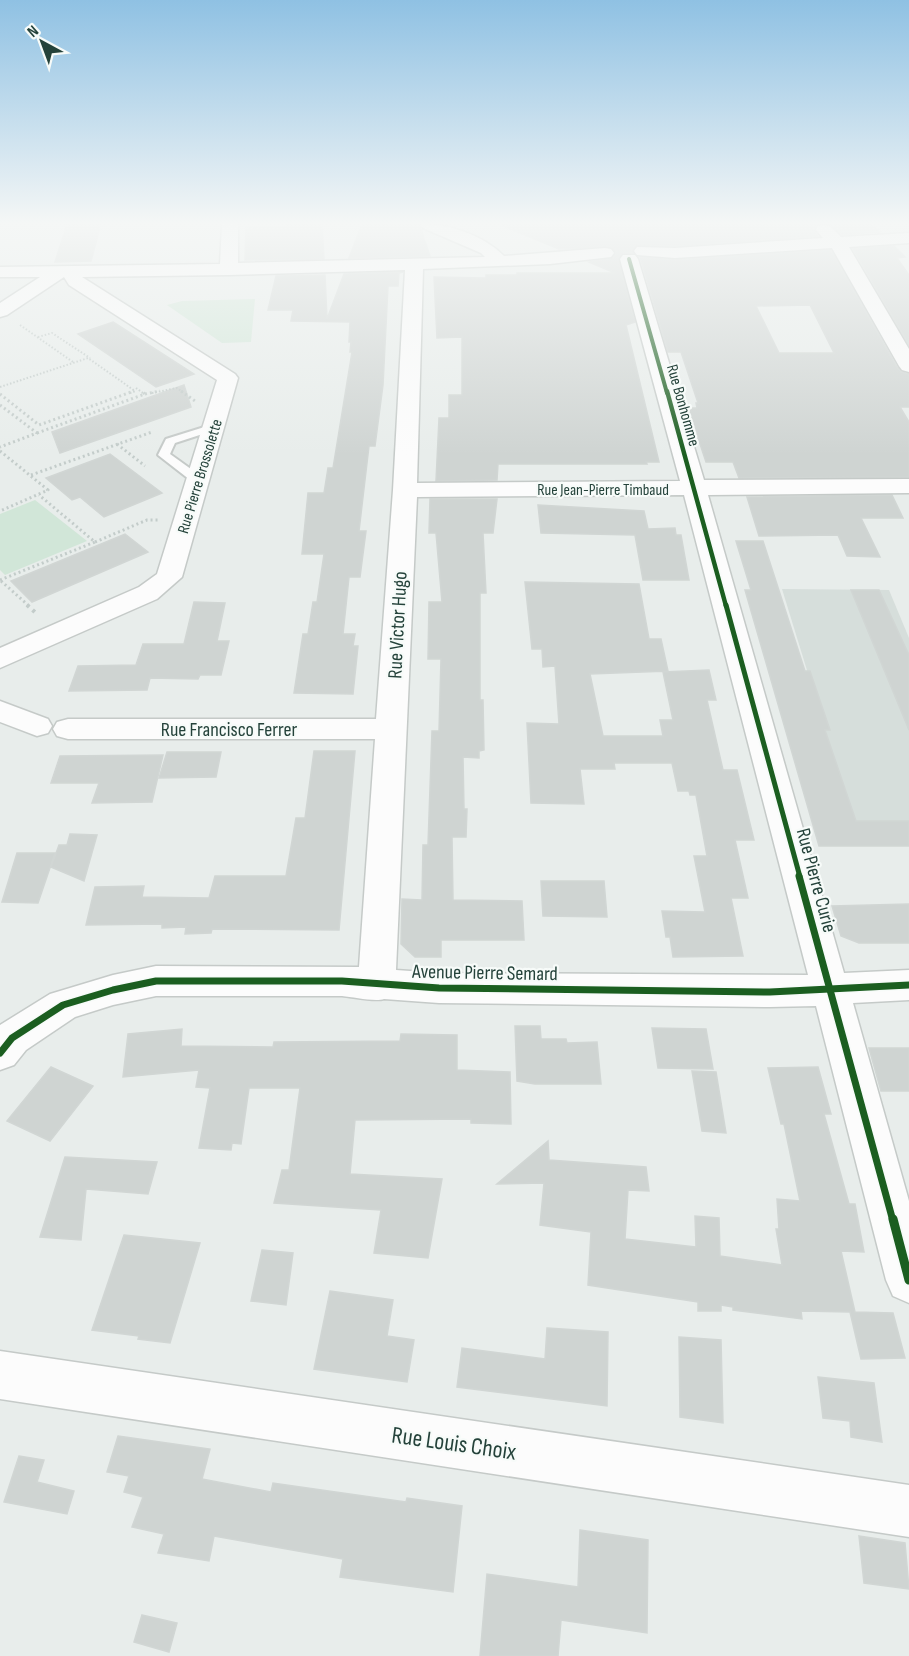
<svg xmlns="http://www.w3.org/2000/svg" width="909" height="1656" viewBox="0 0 909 1656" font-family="'Sofia Sans Condensed',sans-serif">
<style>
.built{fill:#d6dedb}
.green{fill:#d1e6d8}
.building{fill:#cfd4d2;stroke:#d1d6d4;stroke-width:1.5;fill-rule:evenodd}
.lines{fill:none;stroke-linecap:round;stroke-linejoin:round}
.service-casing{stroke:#c5cac8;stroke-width:4}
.minor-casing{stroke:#c5cac8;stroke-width:3}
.path-far2{stroke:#c3ccca;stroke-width:2;stroke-dasharray:1.5 2;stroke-linecap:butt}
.path-far1{stroke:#c3ccca;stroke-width:3;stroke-dasharray:2 3;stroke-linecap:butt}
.path{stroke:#c3ccca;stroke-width:4;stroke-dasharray:3 4.5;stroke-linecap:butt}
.service{fill:#fcfcfc;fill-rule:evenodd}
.minor{fill:#fcfcfc;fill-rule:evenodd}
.cycleway-far4-casing{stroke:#f7fbf9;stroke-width:6}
.cycleway-far3-casing{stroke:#f7fbf9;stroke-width:8}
.cycleway-far2-casing{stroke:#f7fbf9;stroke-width:9}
.cycleway-far1-casing{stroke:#f7fbf9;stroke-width:10}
.cycleway-casing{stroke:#f7fbf9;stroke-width:13}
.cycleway-far4{stroke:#1b5e20;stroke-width:4}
.cycleway-far3{stroke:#1b5e20;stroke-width:4.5}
.cycleway-far2{stroke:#1b5e20;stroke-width:5}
.cycleway-far1{stroke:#1b5e20;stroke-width:7}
.cycleway{stroke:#1b5e20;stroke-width:9}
.labels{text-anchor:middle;stroke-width:4.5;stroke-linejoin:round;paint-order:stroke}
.far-street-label{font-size:16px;fill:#24423a;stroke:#f7fbf9}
.street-label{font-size:20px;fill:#24423a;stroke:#f7fbf9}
.near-street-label{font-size:24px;fill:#24423a;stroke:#f7fbf9}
</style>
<rect width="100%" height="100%" fill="#e8edeb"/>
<polygon class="built" points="782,589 889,590 909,638 909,837 858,836"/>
<g class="green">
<polygon points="255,299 251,342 222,343 167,305 182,301"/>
<polygon points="35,500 87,541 5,575 0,570 0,514"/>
</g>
<g class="building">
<polygon points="67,224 101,224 91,261 55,262"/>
<polygon points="288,224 322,224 324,259 245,260 246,228 287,226"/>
<polygon points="362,224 419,224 430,256 349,258"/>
<polygon points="498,224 819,224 814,230 818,236 675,246 637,245 633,253 623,253 618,258 635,322 626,325 659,462 646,462 647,464 498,464 497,480 436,481 439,418 449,418 449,395 462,395 462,337 437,338 434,277 486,278 486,275 517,275 517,273 615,273 589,262 613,258 616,253 611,247 559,249"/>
<polygon points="829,224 871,224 880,232 842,235"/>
<polygon points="894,246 905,257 897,258 909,275 909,345 853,249"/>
<path d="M831,250L897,367L901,372L909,374V407H900L909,422V477L739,478L733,462H706L688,408H697L696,403H698L681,352H668L640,257L675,260ZM810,305L834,353H779L756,306Z"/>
<polygon points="403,272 399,273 398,286 388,286 383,385 375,446 369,446 359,531 366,531 360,577 349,577 343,634 355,634 353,646 358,646 353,694 294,693 303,634 308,634 313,602 317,602 324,554 302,554 308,493 324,493 328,468 333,468 352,352 350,352 351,342 349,342 350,322 291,321 293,310 268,310 276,276 325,275 327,319 344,274"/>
<polygon points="113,322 194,374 156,387 78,334"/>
<polygon points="184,385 191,407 60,453 52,432"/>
<polygon points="110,454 162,493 104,517 80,497 72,500 46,478"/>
<polygon points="892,495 903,518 861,518 880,557 847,556 838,535 759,536 747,497"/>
<polygon points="430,499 497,499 493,533 483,533 486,593 480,593 480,700 483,700 484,750 479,751 479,758 463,757 464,809 467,809 466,837 452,837 453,900 522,901 524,940 441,940 441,957 415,957 401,944 402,899 422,900 423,845 428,845 432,731 439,731 441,659 428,659 429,602 442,602 436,533 429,533"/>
<polygon points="538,505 644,511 648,529 675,528 676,535 681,535 689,580 643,580 635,535 541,533"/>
<polygon points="125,534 148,552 32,602 11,581"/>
<polygon points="736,541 763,541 805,671 810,671 830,730 825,730 856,821 909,821 909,846 819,846 745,590 751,590"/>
<polygon points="525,582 639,584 649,639 661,639 668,671 590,674 603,736 663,736 660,720 673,720 663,672 709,670 716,700 707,700 723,770 737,770 754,840 735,840 748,898 731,898 743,956 673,957 670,937 666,937 662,911 705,912 694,856 707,856 696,795 690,795 689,791 678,791 672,763 614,763 615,769 580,769 584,804 531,803 527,723 559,724 555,666 543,667 542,649 532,649"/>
<polygon points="851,590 879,590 909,655 909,730"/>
<polygon points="194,602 225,603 217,641 229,641 221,675 200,675 198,679 150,678 147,690 69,691 78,666 136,665 143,644 184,644"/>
<polygon points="314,751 355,751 339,930 212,929 211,933 185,934 186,927 162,928 162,924 86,925 95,887 144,886 142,897 209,898 215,876 286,876 296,818 305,818"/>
<polygon points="167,752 221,752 216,777 159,778"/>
<polygon points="163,755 152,802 92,803 99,783 51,783 60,756"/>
<polygon points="70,834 97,835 84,881 51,867 59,845 67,845"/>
<polygon points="17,853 55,853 38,903 2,902"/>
<polygon points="541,881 604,881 607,917 543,916"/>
<polygon points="909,904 909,943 859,943 841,936 832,906"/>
<polygon points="515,1026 540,1026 541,1039 566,1039 567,1043 597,1042 601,1084 535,1084 517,1081"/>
<polygon points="652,1028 706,1029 713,1069 658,1068"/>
<polygon points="182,1029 181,1046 273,1047 274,1042 400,1041 401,1034 457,1035 457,1070 510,1072 511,1124 471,1123 471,1119 355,1120 350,1174 442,1179 428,1258 374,1253 381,1210 274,1203 282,1170 289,1170 300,1088 249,1088 241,1144 232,1143 231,1150 199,1148 210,1088 196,1087 199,1070 123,1077 128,1034"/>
<polygon points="869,1048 909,1048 909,1091 881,1091"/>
<polygon points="51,1067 93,1086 50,1141 7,1121"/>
<polygon points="818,1067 831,1114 824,1114 849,1204 855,1204 864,1252 841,1251 855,1312 893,1313 905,1358 861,1359 850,1312 801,1311 802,1319 733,1310 733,1307 721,1305 721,1311 698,1311 698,1302 588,1285 591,1232 540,1225 544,1183 497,1184 548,1141 549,1160 646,1167 649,1191 628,1190 625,1239 696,1247 695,1216 719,1218 720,1256 782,1265 776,1229 779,1229 777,1199 800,1201 784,1124 781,1124 768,1068"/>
<polygon points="692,1071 716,1072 726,1133 702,1131"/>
<polygon points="65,1157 157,1162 148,1194 86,1189 81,1240 40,1237"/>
<polygon points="124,1235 200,1243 170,1343 138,1339 139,1336 92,1330"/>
<polygon points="262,1250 293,1253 286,1305 251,1301"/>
<polygon points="330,1291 393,1300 387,1336 414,1340 407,1382 314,1369"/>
<polygon points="547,1328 608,1332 607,1406 457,1387 462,1348 545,1359"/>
<polygon points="679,1337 721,1340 723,1423 680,1417"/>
<polygon points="818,1377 874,1383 882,1442 851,1437 850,1421 823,1418"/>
<polygon points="118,1436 210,1449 202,1479 271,1492 273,1483 406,1502 407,1498 462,1506 453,1592 340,1577 343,1559 214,1536 209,1561 158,1553 164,1534 132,1527 143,1497 124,1492 129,1476 107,1472"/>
<polygon points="19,1456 44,1460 37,1482 74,1491 67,1514 4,1502"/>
<polygon points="580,1530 648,1540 647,1633 561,1620 558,1656 480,1656 487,1574 578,1587"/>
<polygon points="859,1536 905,1543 909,1589 864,1583"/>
<polygon points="142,1615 177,1623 169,1652 134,1642"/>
</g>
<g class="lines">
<defs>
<polygon id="service" points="214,424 218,425 218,429 175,443 170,454 202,477 202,483 194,483 158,455 166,439"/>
<g id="minor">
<path d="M222,224H238V263L485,257L481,253L423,228L421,224C450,224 483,235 504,256L605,248L611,249L614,253L611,257L550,264L423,269L417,483L680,481L620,259L623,255H635L638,259L704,480L909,479V493L708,495L844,973L909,970V1000L853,1003L909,1201V1303L893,1296L886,1280L816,1006L770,1007L439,1003L384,999C375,1002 353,997 342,996H156L113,1005L75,1017L26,1050L14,1065L0,1070V1025L50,994L113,975L156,966L359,967L375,739H68L57,736L53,729L57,722L68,719H376L393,490L405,270L229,275L82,277L235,374L238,378L182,577L157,599L0,668V648L139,587L157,574L217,380L69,285L64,277L7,315L0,317V303L40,277H0V267L220,264ZM684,495L808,975L439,973L396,970L417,497Z"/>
<polygon points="824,225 830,226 841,237 909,233 909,243 849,247 909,349 909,372 902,370 899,366 832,248 675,258 637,255 634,251 637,247 675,248 823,238 816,230 818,226"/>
<polygon points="0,701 48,719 52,726 48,733 37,736 0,722"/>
<polygon points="0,1351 909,1485 909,1537 0,1399"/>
</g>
</defs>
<use href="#service" class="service-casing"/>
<use href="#minor" class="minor-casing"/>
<g class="path-far2">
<polyline points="623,224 632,235"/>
<polyline points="20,325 73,362"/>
<polyline points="38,337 52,333 90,358"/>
<polyline points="0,387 88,358 135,391 130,393"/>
<polyline points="136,388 143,393"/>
<polyline points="152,393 177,388 184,393"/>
</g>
<g class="path-far1">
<polyline points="181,391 195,401"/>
<polyline points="0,394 39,425 134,391"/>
<polyline points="145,394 160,391"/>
<polyline points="0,405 37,433 0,447"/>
<polyline points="37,433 145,394 141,391"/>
<polyline points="117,444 145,466"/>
<polyline points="0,451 48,490 0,511"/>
<polyline points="31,475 152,432"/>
<polyline points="95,542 147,520 159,520"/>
<polyline points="0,580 95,542 39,495"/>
<polyline points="1,581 29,606"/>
</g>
<polyline class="path" points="27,605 38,615"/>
<use href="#service" class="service"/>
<use href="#minor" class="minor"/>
<defs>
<polyline id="cycleway-far4" points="629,259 667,393"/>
<polyline id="cycleway-far3" points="667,391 726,606"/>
<polyline id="cycleway-far2" points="726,605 800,877"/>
<g id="cycleway-far1">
<polyline points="799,876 893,1221"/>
<polyline points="0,1053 12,1038 63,1005 113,990 156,981 342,981 439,988 770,992 909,985"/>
</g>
<polyline id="cycleway" points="893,1219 909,1280"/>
</defs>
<use href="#cycleway-far4" class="cycleway-far4-casing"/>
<use href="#cycleway-far3" class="cycleway-far3-casing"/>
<use href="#cycleway-far2" class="cycleway-far2-casing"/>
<use href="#cycleway-far1" class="cycleway-far1-casing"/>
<use href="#cycleway" class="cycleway-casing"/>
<use href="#cycleway-far4" class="cycleway-far4"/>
<use href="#cycleway-far3" class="cycleway-far3"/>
<use href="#cycleway-far2" class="cycleway-far2"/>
<use href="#cycleway-far1" class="cycleway-far1"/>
<use href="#cycleway" class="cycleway"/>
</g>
<linearGradient id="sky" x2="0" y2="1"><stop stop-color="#8fc1e3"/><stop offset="0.49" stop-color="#f5f7f6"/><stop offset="1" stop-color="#f5f7f6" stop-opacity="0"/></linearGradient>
<rect width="909" height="455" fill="url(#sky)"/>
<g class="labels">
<g class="far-street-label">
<text transform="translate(684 405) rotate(74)" y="6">Rue Bonhomme</text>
<text transform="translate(199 476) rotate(-73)" y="6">Rue Pierre Brossolette</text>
<text x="603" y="495">Rue Jean-Pierre Timbaud</text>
</g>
<g class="street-label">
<text transform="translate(397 625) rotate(-87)" y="7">Rue Victor Hugo</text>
<text x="229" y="736">Rue Francisco Ferrer</text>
<text transform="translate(817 880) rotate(75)" y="7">Rue Pierre Curie</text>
<text transform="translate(485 972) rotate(1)" y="7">Avenue Pierre Semard</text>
</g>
<g class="near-street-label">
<text transform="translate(454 1443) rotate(8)" y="8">Rue Louis Choix</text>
</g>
</g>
<g transform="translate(42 42) rotate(319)" stroke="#f7fbf9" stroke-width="4.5" paint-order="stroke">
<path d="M0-4.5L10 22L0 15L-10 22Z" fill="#24423a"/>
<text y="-9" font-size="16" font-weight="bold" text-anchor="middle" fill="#24423a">N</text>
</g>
</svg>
